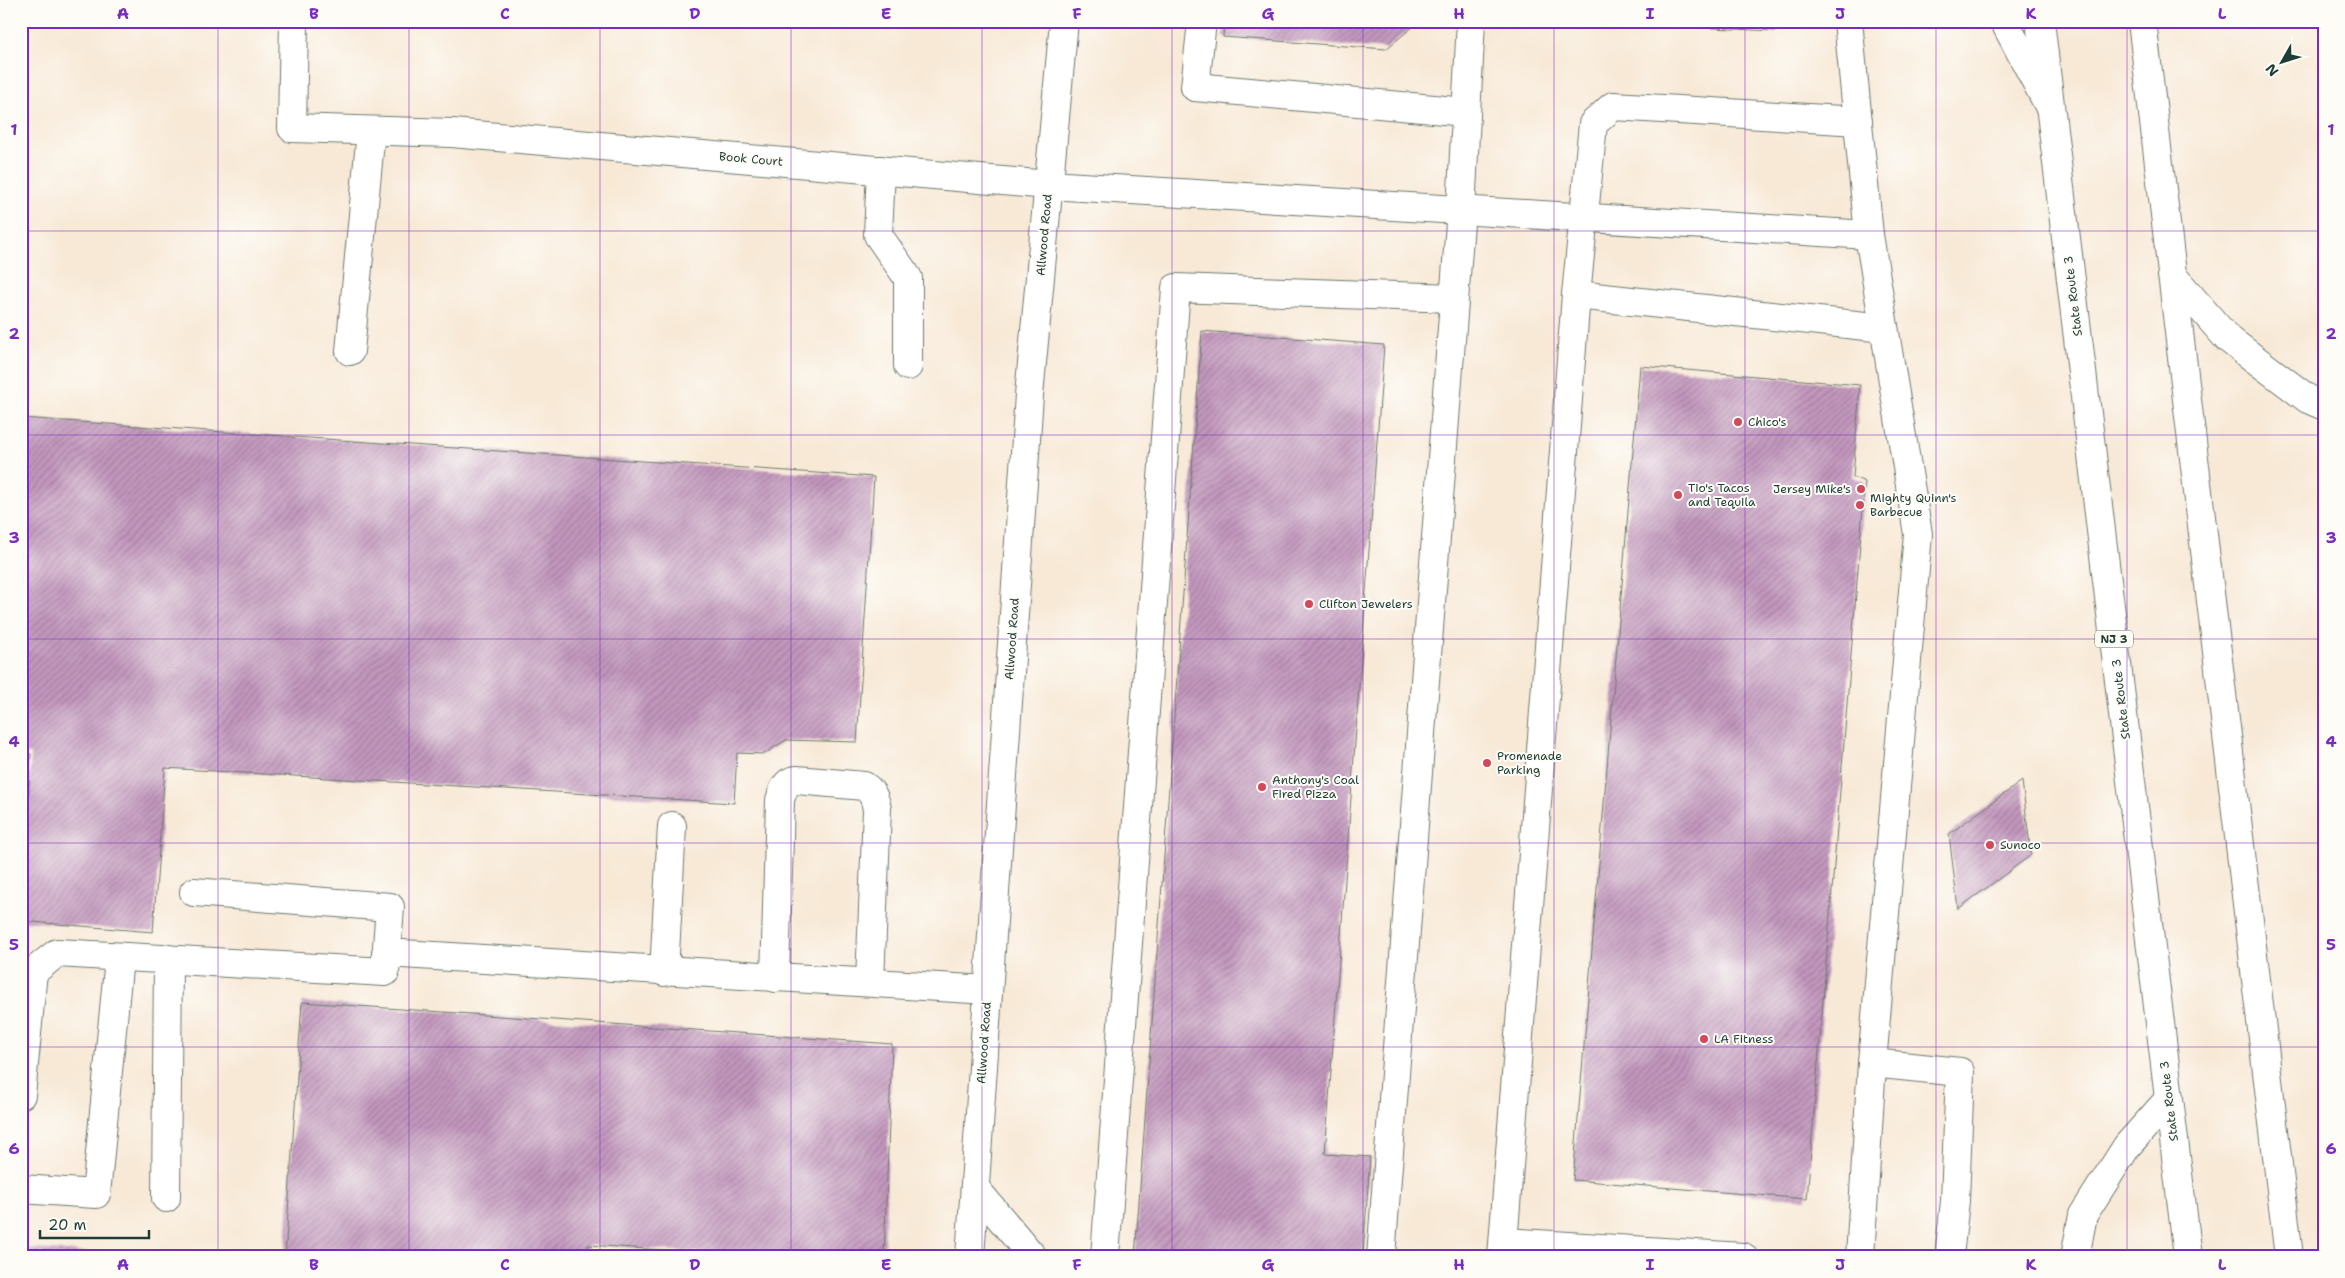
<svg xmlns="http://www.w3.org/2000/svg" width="2345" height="1278" viewBox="0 0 2345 1278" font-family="'Shantell Sans',sans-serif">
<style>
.building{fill:url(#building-hatch)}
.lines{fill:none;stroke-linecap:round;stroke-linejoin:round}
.minor-casing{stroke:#6b796d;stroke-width:30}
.major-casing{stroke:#6b796d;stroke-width:30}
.highway-casing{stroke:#6b796d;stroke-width:30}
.minor{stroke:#fff;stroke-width:28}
.major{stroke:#fff;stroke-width:28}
.highway{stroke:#fff;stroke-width:28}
.grid{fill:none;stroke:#7b2cbf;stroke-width:1;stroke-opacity:0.55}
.poi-dot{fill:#d1495b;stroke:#fdfcf7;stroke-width:2}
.labels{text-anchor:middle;stroke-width:4;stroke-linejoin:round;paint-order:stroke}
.shield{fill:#fdfcf7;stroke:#62766e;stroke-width:1}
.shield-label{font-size:11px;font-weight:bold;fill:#1f3d34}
.street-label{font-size:12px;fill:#1f3d34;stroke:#fdfcf7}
.poi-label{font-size:12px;fill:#1f3d34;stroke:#fdfcf7;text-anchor:start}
.neatline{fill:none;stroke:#7b2cbf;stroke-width:2}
.grid-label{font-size:16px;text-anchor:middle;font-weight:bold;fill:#7b2cbf}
</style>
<defs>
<pattern id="building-hatch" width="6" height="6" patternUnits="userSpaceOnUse" patternTransform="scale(1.25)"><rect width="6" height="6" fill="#c397be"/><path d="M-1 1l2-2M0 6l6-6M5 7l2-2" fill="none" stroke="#9e7c9b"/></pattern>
</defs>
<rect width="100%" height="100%" fill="#fdfcf7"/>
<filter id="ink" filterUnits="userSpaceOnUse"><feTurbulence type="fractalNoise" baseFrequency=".02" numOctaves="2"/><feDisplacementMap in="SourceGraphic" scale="10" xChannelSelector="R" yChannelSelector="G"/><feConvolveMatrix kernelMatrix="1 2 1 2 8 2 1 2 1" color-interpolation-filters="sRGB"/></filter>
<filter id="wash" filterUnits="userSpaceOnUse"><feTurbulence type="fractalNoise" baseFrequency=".0096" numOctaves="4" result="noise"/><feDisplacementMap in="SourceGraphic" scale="20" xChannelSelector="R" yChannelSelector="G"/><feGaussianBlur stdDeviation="1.12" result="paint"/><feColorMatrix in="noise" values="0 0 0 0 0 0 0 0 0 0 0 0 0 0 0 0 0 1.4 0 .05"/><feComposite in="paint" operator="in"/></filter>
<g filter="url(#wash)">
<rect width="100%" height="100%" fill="#f8e9d7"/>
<g id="blocks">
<g class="building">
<polygon points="1224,21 1415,21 1415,25 1386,49 1223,37"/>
<polygon points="1671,21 1776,21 1775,31 1670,26"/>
<polygon points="1202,331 1384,345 1325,1154 1370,1157 1363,1257 1135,1257"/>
<polygon points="1640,366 1860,385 1853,477 1865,482 1807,1199 1573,1180"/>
<polygon points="21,418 874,477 857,742 786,740 764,754 737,753 734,803 165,768 153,932 21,921 31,754 21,753"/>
<polygon points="2022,781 2031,855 1958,909 1949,834"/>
<polygon points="302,1002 892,1044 884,1257 765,1257 588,1245 587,1257 285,1257"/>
<polygon points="21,1248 124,1255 124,1257 21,1257"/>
</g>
</g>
</g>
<g filter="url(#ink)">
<use href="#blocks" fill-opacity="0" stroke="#6b796d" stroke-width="1"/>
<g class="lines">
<defs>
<g id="minor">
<polyline points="294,21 292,128 452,133 1049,185 1869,235 1848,21"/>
<polyline points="1202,21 1195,87 1466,112"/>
<polyline points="2004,21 2050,108"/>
<polyline points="881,170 878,235 908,278 908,366"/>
<polyline points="2172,275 2227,338 2308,399 2324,406"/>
<polyline points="1576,295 1884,328"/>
<polyline points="350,351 371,131"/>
<polyline points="386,953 988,990"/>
<polyline points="664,972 672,826"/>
<path d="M775,978L780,800C783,790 785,781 797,780L864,786C873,792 875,799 877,809L870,982"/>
<polyline points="1872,1063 1960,1072 1955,1201 1949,1257"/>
<polyline points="21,1095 33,972 57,953 385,972 390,907 194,892"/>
<polyline points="975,1188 1033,1257"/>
<polyline points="21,1189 96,1194 119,958"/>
<polyline points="166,1198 168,959"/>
<polyline points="1505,1242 1743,1257"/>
<polyline points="1105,1257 1176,288 1453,298"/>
<polyline points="1381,1257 1461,210 1471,21"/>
<polyline points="1502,1257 1576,295 1593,124 1613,106 1858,121"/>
<polyline points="1860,1257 1872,1063 1918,534 1869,235"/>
<polyline points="2075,1257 2083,1215 2127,1146 2169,1099"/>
</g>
<polyline id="major" points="970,1257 1029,395 1064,21"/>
<g id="highway">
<polyline points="2040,21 2188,1257"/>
<polyline points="2142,21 2289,1257"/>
</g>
</defs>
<use href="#minor" class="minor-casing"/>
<use href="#major" class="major-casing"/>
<use href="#highway" class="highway-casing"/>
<use href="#minor" class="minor"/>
<use href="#major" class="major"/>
<use href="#highway" class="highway"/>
</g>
</g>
<path class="grid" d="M218,21V1257M409,21V1257M600,21V1257M791,21V1257M982,21V1257M1172,21V1257M1363,21V1257M1554,21V1257M1745,21V1257M1936,21V1257M2127,21V1257M21,231H2324M21,435H2324M21,639H2324M21,843H2324M21,1047H2324"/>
<g class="poi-dot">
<circle cx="1738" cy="422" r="5"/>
<circle cx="1861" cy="489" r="5"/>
<circle cx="1678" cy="495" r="5"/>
<circle cx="1860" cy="505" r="5"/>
<circle cx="1309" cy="604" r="5"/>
<circle cx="1487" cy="763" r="5"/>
<circle cx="1262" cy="787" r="5"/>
<circle cx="1990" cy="845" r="5"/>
<circle cx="1704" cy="1039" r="5"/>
</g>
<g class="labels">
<rect class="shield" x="2095" y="630.5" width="38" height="17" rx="4"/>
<g class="shield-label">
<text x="2114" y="643">NJ 3</text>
</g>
<g class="street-label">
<text transform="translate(751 159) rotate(5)" y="4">Book Court</text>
<text transform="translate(1044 235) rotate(-85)" y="4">Allwood Road</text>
<text transform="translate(2073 296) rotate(-97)" y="4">State Route 3</text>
<text transform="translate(1012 639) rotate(-86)" y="4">Allwood Road</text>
<text transform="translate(2121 699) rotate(-97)" y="4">State Route 3</text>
<text transform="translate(984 1043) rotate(-86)" y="4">Allwood Road</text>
<text transform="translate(2169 1101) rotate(-97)" y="4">State Route 3</text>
</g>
<g class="poi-label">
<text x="1748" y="426">Chico's</text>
<text x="1688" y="492">Tio's Tacos<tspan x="1688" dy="14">and Tequila</tspan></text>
<text x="1851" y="493" text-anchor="end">Jersey Mike's</text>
<text x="1870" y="502">Mighty Quinn's<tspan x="1870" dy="14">Barbecue</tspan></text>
<text x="1319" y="608">Clifton Jewelers</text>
<text x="1497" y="760">Promenade<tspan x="1497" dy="14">Parking</tspan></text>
<text x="1272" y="784">Anthony's Coal<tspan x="1272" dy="14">Fired Pizza</tspan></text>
<text x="2000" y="849">Sunoco</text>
<text x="1714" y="1043">LA Fitness</text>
</g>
</g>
<rect width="2345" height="1278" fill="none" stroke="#fdfcf7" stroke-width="55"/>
<g transform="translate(2282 62) rotate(231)" stroke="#fdfcf7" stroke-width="4" paint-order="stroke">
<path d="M0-4L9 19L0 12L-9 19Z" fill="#1f3d34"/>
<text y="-8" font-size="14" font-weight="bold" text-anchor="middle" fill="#1f3d34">N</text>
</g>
<path d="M40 1230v8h109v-8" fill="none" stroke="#1f3d34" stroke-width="2.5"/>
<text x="48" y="1230" font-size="15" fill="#1f3d34" stroke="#fdfcf7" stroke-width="4" paint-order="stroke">20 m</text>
<rect x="28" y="28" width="2290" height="1222" class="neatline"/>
<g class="grid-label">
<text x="123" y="19">A</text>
<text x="314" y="19">B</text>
<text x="505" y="19">C</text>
<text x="695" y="19">D</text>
<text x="886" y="19">E</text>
<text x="1077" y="19">F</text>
<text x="1268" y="19">G</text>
<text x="1459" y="19">H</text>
<text x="1650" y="19">I</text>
<text x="1840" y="19">J</text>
<text x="2031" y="19">K</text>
<text x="2222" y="19">L</text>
<text x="14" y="135">1</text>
<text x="2331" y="135">1</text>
<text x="14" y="339">2</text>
<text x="2331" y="339">2</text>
<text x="14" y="543">3</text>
<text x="2331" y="543">3</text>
<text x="14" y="747">4</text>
<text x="2331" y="747">4</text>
<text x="14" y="950">5</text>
<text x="2331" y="950">5</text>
<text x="14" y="1154">6</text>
<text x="2331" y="1154">6</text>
<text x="123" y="1270">A</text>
<text x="314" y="1270">B</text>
<text x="505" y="1270">C</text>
<text x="695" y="1270">D</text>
<text x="886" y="1270">E</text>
<text x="1077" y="1270">F</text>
<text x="1268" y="1270">G</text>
<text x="1459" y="1270">H</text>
<text x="1650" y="1270">I</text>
<text x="1840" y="1270">J</text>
<text x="2031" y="1270">K</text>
<text x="2222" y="1270">L</text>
</g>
</svg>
